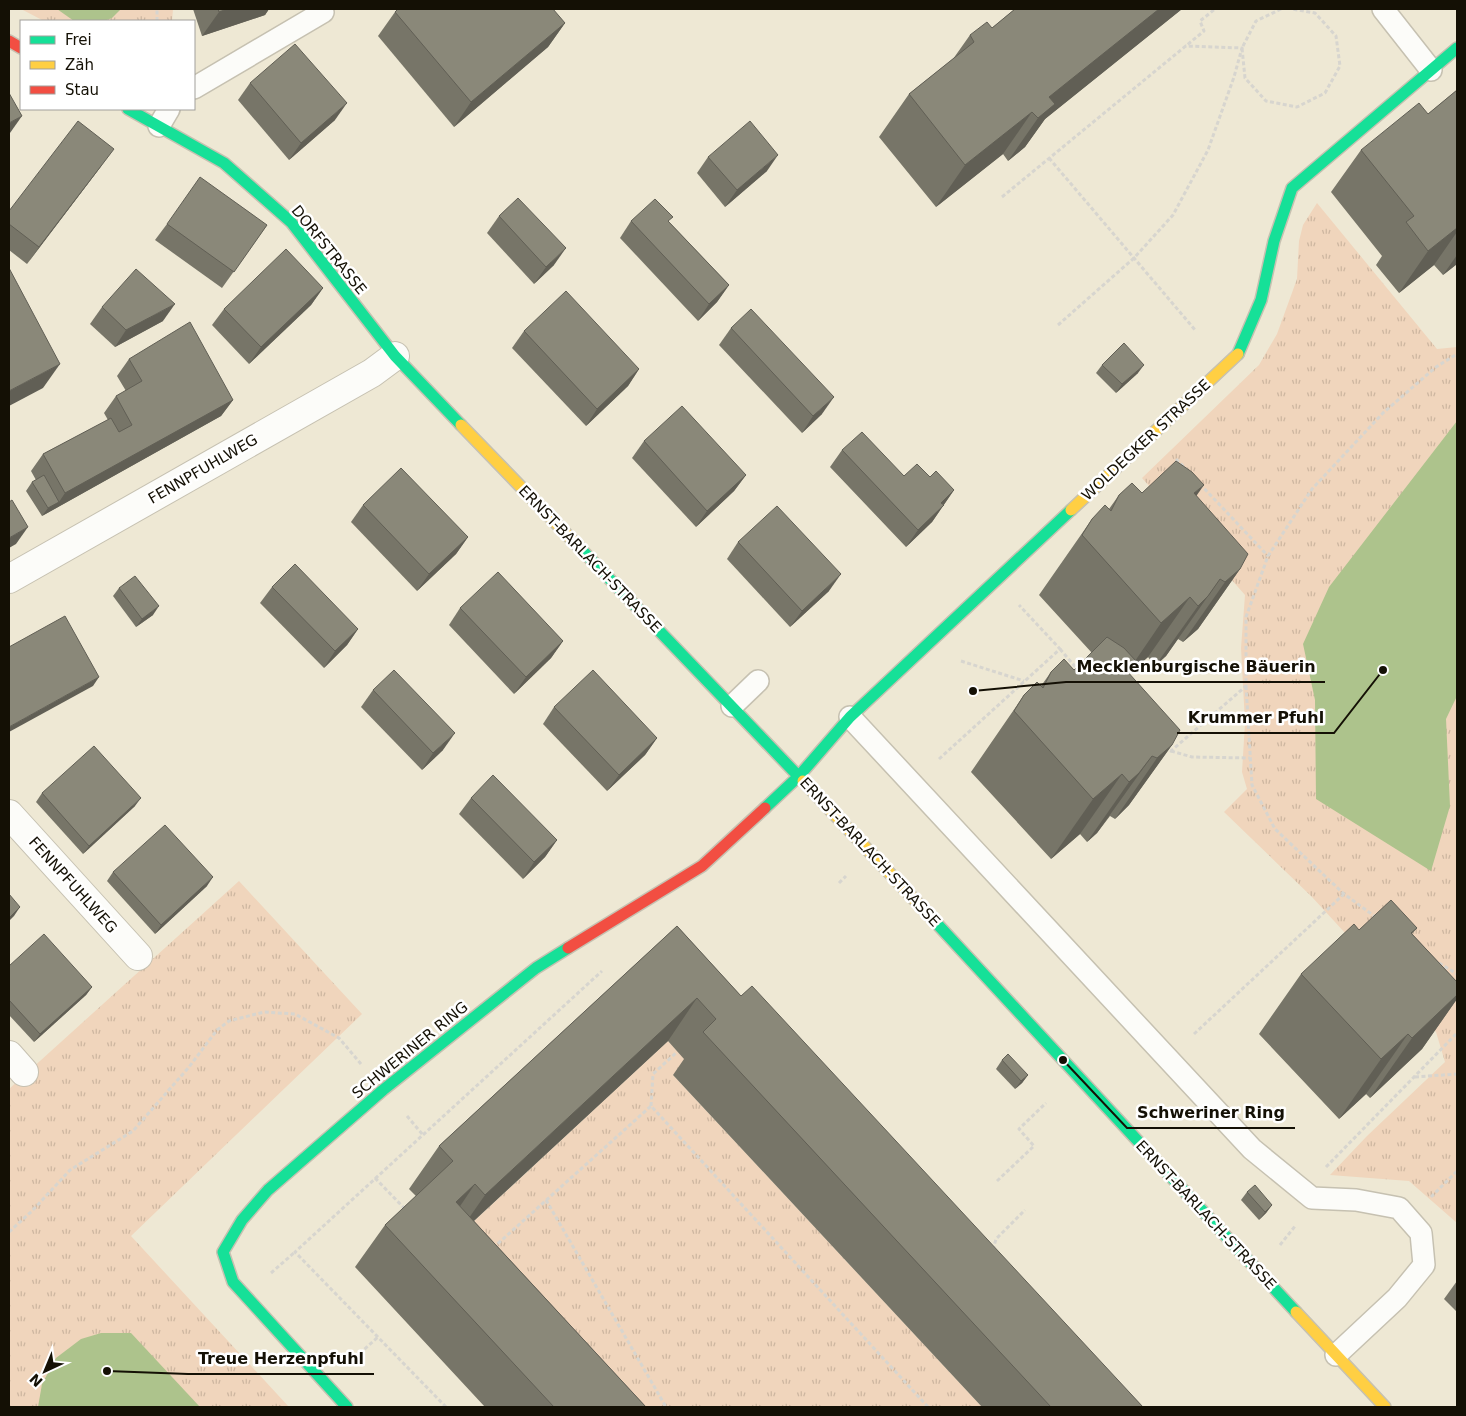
<svg xmlns="http://www.w3.org/2000/svg" width="1466" height="1416" viewBox="0 0 1466 1416" font-family="'DejaVu Sans',sans-serif">
<style>
.park{fill:url(#park-tufts)}
.water{fill:#adc38c}
.lines{fill:none;stroke-linecap:round;stroke-linejoin:round}
.lane-casing{stroke:#c6c1b1;stroke-width:24}
.street-casing{stroke:#c6c1b1;stroke-width:30}
.fast-casing{stroke:#c6c1b1;stroke-width:14}
.slow-casing{stroke:#c6c1b1;stroke-width:14}
.jam-casing{stroke:#c6c1b1;stroke-width:14}
.path{stroke:#d7d5cf;stroke-width:3;stroke-dasharray:4 2.5;stroke-linecap:butt}
.lane{stroke:#fcfcf9;stroke-width:21}
.street{stroke:#fcfcf9;stroke-width:28}
.fast{stroke:#16e098;stroke-width:11}
.slow{stroke:#ffcf43;stroke-width:11}
.jam{stroke:#f24e42;stroke-width:11}
.wall{fill:#777568}
.shaded-wall{fill:#615f55}
.building{fill:#8a8879;stroke:#615f55}
.labels{text-anchor:middle;stroke-width:5;stroke-linejoin:round;paint-order:stroke}
.street-label{font-size:15px;fill:#141005;stroke:#fff}
.leader{fill:none;stroke:#141005;stroke-width:2}
.callout-dot{fill:#141005;stroke:#fff;stroke-width:2}
.callout-label{font-size:16px;text-anchor:middle;font-weight:bold;fill:#141005;stroke:#fff;stroke-width:5;stroke-linejoin:round;paint-order:stroke}
</style>
<defs>
<pattern id="park-tufts" width="24" height="20" patternUnits="userSpaceOnUse" patternTransform="scale(1.25)"><rect width="24" height="20" fill="#f0d5bc"/><path d="M3 7l-1-3M5 7V3M7 7l1-3M15 17l-1-3M17 17v-4M19 17l1-3" fill="none" stroke="#cdb6a0"/></pattern>
</defs>
<rect width="100%" height="100%" fill="#eee8d4"/>
<g class="park">
<polygon points="21,9 173,9 172,21 44,21"/>
<polygon points="1317,203 1437,349 1457,347 1457,1223 1409,1181 1330,1175 1367,1136 1445,1062 1436,1032 1312,897 1224,812 1247,789 1242,772 1245,723 1241,648 1245,595 1142,478 1259,365 1277,334 1297,279 1299,241 1303,225"/>
<polygon points="239,881 362,1014 131,1236 289,1407 9,1407 9,1089"/>
<polygon points="668,1041 687,1062 673,1075 982,1407 577,1407 456,1238"/>
</g>
<g class="water">
<polygon points="57,9 121,9 112,18 104,21 74,21"/>
<polygon points="1457,421 1457,696 1446,719 1450,806 1431,871 1316,799 1315,700 1303,644 1329,587"/>
<polygon points="101,1333 131,1333 200,1407 38,1407 42,1384 56,1358 81,1339"/>
</g>
<g class="lines">
<defs>
<g id="lane">
<polyline points="1383,9 1431,70"/>
<polyline points="194,88 323,12 321,9"/>
<polyline points="159,126 169,109"/>
<polyline points="732,706 758,681"/>
<polyline points="850,717 1252,1149 1312,1198 1356,1200 1399,1208 1421,1233 1424,1265 1397,1298 1336,1355"/>
</g>
<g id="street">
<polyline points="9,579 372,373 395,356"/>
<polyline points="9,814 138,956"/>
<polyline points="9,1055 24,1072"/>
</g>
<g id="fast">
<polyline points="128,109 224,163 291,222 395,356 461,425"/>
<polyline points="1238,354 1261,300 1274,241 1292,188 1457,48"/>
<polyline points="579,547 803,781"/>
<polyline points="765,808 799,776 850,717 1071,510"/>
<polyline points="928,914 1296,1312"/>
<polyline points="347,1407 233,1282 223,1252 242,1220 268,1190 383,1090 536,968 568,948"/>
</g>
<g id="slow">
<polyline points="461,425 579,547"/>
<polyline points="1071,510 1238,354"/>
<polyline points="803,781 928,914"/>
<polyline points="1296,1312 1385,1407"/>
</g>
<g id="jam">
<polyline points="9,41 21,48"/>
<polyline points="568,948 702,866 765,808"/>
</g>
</defs>
<use href="#lane" class="lane-casing"/>
<use href="#street" class="street-casing"/>
<use href="#fast" class="fast-casing"/>
<use href="#slow" class="slow-casing"/>
<use href="#jam" class="jam-casing"/>
<g class="path">
<polyline points="1281,9 1256,21 1242,48 1245,78 1266,101 1297,107 1325,93 1340,66 1336,36 1315,13 1292,9"/>
<polyline points="157,21 157,9"/>
<polyline points="1049,158 1196,331"/>
<polyline points="1002,197 1204,31 1200,21 1215,9"/>
<polyline points="1058,325 1134,258 1173,215 1208,150 1234,77 1242,48 1185,46"/>
<polyline points="1176,459 1186,469"/>
<polyline points="1200,484 1268,556"/>
<polyline points="1060,649 1078,670"/>
<polyline points="961,661 1024,681"/>
<polyline points="1246,686 1252,785 1275,829 1344,894 1377,918"/>
<polyline points="1164,748 1171,751 1246,686 1246,617 1268,556 1312,489 1383,413 1436,367 1457,354"/>
<polyline points="1171,751 1192,757 1250,758"/>
<polyline points="939,759 1060,649 1019,605"/>
<polyline points="839,883 846,876"/>
<polyline points="1439,963 1457,974"/>
<polyline points="1194,1034 1344,894"/>
<polyline points="1415,1077 1457,1074"/>
<polyline points="651,1106 653,1074 677,1052"/>
<polyline points="407,1116 423,1135"/>
<polyline points="1326,1167 1457,1033"/>
<polyline points="375,1178 406,1210"/>
<polyline points="997,1181 1034,1146 1019,1129 1046,1103"/>
<polyline points="1431,1197 1457,1171"/>
<polyline points="546,1200 666,1407"/>
<polyline points="9,1232 32,1211 70,1170 133,1131 189,1067 217,1030 229,1021 264,1012 295,1014 339,1038 361,1064"/>
<polyline points="1280,1245 1296,1225"/>
<polyline points="493,1248 651,1106 928,1407"/>
<polyline points="993,1250 996,1239 1025,1210"/>
<polyline points="271,1273 295,1252"/>
<polyline points="350,1362 378,1337"/>
<polyline points="446,1407 295,1252 602,971"/>
</g>
<use href="#lane" class="lane"/>
<use href="#street" class="street"/>
<use href="#fast" class="fast"/>
<use href="#slow" class="slow"/>
<use href="#jam" class="jam"/>
</g>
<g class="wall">
<polygon points="193,9 269,9 265,15 202,36"/>
<polygon points="1015,9 1182,9 1045,119 1025,147 1008,161 1003,154 936,207 879,137 909,94 953,59 970,35 992,28"/>
<polygon points="395,12 565,23 548,47 454,127 378,36"/>
<polygon points="250,83 335,120 289,160 238,100"/>
<polygon points="1457,90 1457,264 1443,275 1434,265 1399,293 1376,265 1382,256 1331,192 1361,150 1428,114"/>
<polygon points="708,157 767,171 725,207 697,173"/>
<polygon points="102,165 27,264 9,250 9,211"/>
<polygon points="499,216 554,265 534,284 487,233"/>
<polygon points="631,221 669,222 729,285 717,302 698,321 620,238"/>
<polygon points="167,224 267,225 222,288 155,240"/>
<polygon points="323,288 311,305 249,364 212,325 224,309"/>
<polygon points="102,307 163,321 115,347 90,324"/>
<polygon points="731,328 822,414 802,433 719,345"/>
<polygon points="524,331 639,369 628,386 586,426 512,348"/>
<polygon points="129,359 233,400 221,416 42,516 26,491 32,482 36,480 31,471 43,454 108,420 104,413 116,396 126,391 117,376"/>
<polygon points="1102,365 1138,373 1116,393 1096,373"/>
<polygon points="644,441 746,475 734,491 696,527 632,458"/>
<polygon points="842,450 904,476 930,477 954,490 932,522 906,547 830,467"/>
<polygon points="1142,493 1196,496 1240,569 1198,629 1183,642 1178,639 1166,656 1155,666 1148,657 1129,674 1172,745 1129,805 1115,819 1110,816 1097,833 1087,842 1080,834 1051,859 971,772 1024,695 1041,686 1051,672 1074,670 1092,653 1039,595 1092,519 1109,509 1119,495"/>
<polygon points="363,505 468,537 456,554 417,591 351,522"/>
<polygon points="738,542 829,591 790,627 727,559"/>
<polygon points="272,587 358,629 347,645 324,668 260,603"/>
<polygon points="119,588 153,615 136,627 113,596"/>
<polygon points="460,608 563,641 551,658 514,694 449,625"/>
<polygon points="373,690 443,750 422,770 361,707"/>
<polygon points="554,707 657,738 645,755 607,791 543,724"/>
<polygon points="42,793 135,806 83,854 36,802"/>
<polygon points="471,798 557,840 545,857 523,879 459,814"/>
<polygon points="113,872 207,886 155,934 107,881"/>
<polygon points="677,926 741,996 1143,1407 982,1407 673,1075 684,1059 668,1041 474,1221 646,1407 485,1407 355,1267 385,1225 416,1196 409,1189 439,1146"/>
<polygon points="1417,928 1412,934 1457,982 1457,999 1422,1049 1370,1098 1366,1094 1339,1119 1259,1034 1301,974"/>
<polygon points="9,966 92,987 86,995 34,1042 9,1015"/>
<polygon points="1002,1060 1028,1075 1022,1083 1015,1089 996,1069"/>
<polygon points="1247,1192 1272,1205 1266,1213 1259,1220 1241,1200"/>
<polygon points="1457,1281 1457,1312 1444,1299"/>
</g>
<g class="shaded-wall">
<polygon points="227,9 269,9 265,15 202,36 219,12"/>
<polygon points="1159,9 1182,9 1045,119 1025,147 1008,161 1038,118 1049,97"/>
<polygon points="565,23 548,47 454,127 471,102"/>
<polygon points="347,103 335,120 289,160 301,143"/>
<polygon points="1032,112 1003,154 936,207 965,165"/>
<polygon points="22,116 10,133 9,133 9,123"/>
<polygon points="114,149 102,165 27,264 39,247"/>
<polygon points="778,155 767,171 725,207 737,190"/>
<polygon points="1457,228 1457,232 1434,265 1399,293 1428,251"/>
<polygon points="566,248 554,265 534,284 546,267"/>
<polygon points="1457,255 1457,264 1443,275"/>
<polygon points="729,285 717,302 698,321 709,304"/>
<polygon points="323,288 311,305 249,364 261,347"/>
<polygon points="175,304 163,321 115,347 126,330"/>
<polygon points="60,364 43,388 9,406 9,391"/>
<polygon points="1144,365 1138,373 1116,393 1122,384"/>
<polygon points="639,369 628,386 586,426 597,409"/>
<polygon points="834,397 822,414 802,433 813,416"/>
<polygon points="233,400 221,416 42,516 48,508 59,502 65,493"/>
<polygon points="746,475 734,491 696,527 707,511"/>
<polygon points="1204,485 1162,545 1194,493"/>
<polygon points="954,490 932,522 906,547 918,530 941,503"/>
<polygon points="28,527 16,544 9,548 9,538"/>
<polygon points="468,537 456,554 417,591 429,574"/>
<polygon points="1240,569 1198,629 1183,642 1225,582"/>
<polygon points="841,574 829,591 790,627 802,611"/>
<polygon points="1220,579 1166,656 1155,666 1198,606"/>
<polygon points="1190,597 1148,657 1122,680 1126,670 1133,664 1161,623"/>
<polygon points="159,606 153,615 136,627 142,619"/>
<polygon points="358,629 347,645 324,668 335,651"/>
<polygon points="563,641 551,658 514,694 526,677"/>
<polygon points="99,677 93,686 9,732 9,727"/>
<polygon points="455,733 443,750 422,770 433,753"/>
<polygon points="657,738 645,755 607,791 619,775"/>
<polygon points="1172,745 1129,805 1115,819 1157,758"/>
<polygon points="1152,756 1097,833 1087,842 1129,782"/>
<polygon points="1122,774 1080,834 1051,859 1093,799"/>
<polygon points="141,798 135,806 83,854 89,846"/>
<polygon points="557,840 545,857 523,879 534,862"/>
<polygon points="213,877 207,886 155,934 161,925"/>
<polygon points="20,907 14,916 9,921 9,918"/>
<polygon points="92,987 86,995 34,1042 40,1034"/>
<polygon points="1457,995 1457,999 1422,1049 1370,1098 1412,1038"/>
<polygon points="697,998 668,1041 455,1238 485,1195"/>
<polygon points="1408,1034 1366,1094 1339,1119 1381,1059"/>
<polygon points="1028,1075 1022,1083 1015,1089 1021,1081"/>
<polygon points="475,1184 446,1227 456,1202"/>
<polygon points="1272,1205 1266,1213 1259,1220 1265,1212"/>
</g>
<g class="building">
<polygon points="218,9 227,9 219,12"/>
<polygon points="398,9 553,9 565,23 471,102 395,12"/>
<polygon points="1015,9 1159,9 1049,97 1055,104 1038,118 1032,112 965,165 909,94 974,42 970,35 987,22 992,28"/>
<polygon points="295,44 347,103 301,143 250,83"/>
<polygon points="1457,90 1457,228 1428,251 1406,222 1414,216 1361,150 1419,103 1428,114"/>
<polygon points="9,93 22,116 9,123"/>
<polygon points="78,121 114,149 39,247 9,224 9,211"/>
<polygon points="750,121 778,155 737,190 708,157"/>
<polygon points="200,177 267,225 234,272 167,224"/>
<polygon points="518,198 566,248 546,267 499,216"/>
<polygon points="655,199 673,217 668,221 729,285 709,304 631,221"/>
<polygon points="286,249 323,288 261,347 224,309"/>
<polygon points="9,268 60,364 9,391"/>
<polygon points="136,269 175,304 126,330 102,307"/>
<polygon points="566,291 639,369 597,409 524,331"/>
<polygon points="751,309 834,397 813,416 731,328"/>
<polygon points="190,322 233,400 65,493 43,454 111,418 119,432 132,425 116,396 142,381 129,359"/>
<polygon points="1124,343 1144,365 1122,384 1102,365"/>
<polygon points="682,406 746,475 707,511 644,441"/>
<polygon points="862,432 904,476 917,464 930,477 936,471 954,490 941,503 944,505 918,530 842,450"/>
<polygon points="1176,461 1192,472 1204,485 1194,493 1248,554 1240,569 1225,582 1220,579 1208,596 1198,606 1190,597 1161,623 1082,535 1092,519 1105,505 1111,511 1119,495 1132,483 1142,493"/>
<polygon points="401,468 468,537 429,574 363,505"/>
<polygon points="44,475 59,502 48,508 32,482"/>
<polygon points="12,500 28,527 9,538 9,502"/>
<polygon points="777,506 841,574 802,611 738,542"/>
<polygon points="295,564 358,629 335,651 272,587"/>
<polygon points="498,572 563,641 526,677 460,608"/>
<polygon points="135,576 159,606 142,619 119,588"/>
<polygon points="65,616 99,677 9,727 9,647"/>
<polygon points="1107,637 1124,648 1136,661 1126,670 1180,730 1172,745 1157,758 1152,756 1139,773 1129,782 1122,774 1093,799 1014,711 1024,695 1037,682 1043,688 1051,672 1064,659 1074,670"/>
<polygon points="394,670 455,733 433,753 373,690"/>
<polygon points="593,670 657,738 619,775 554,707"/>
<polygon points="94,746 141,798 89,846 42,793"/>
<polygon points="493,775 557,840 534,862 471,798"/>
<polygon points="165,825 213,877 161,925 113,872"/>
<polygon points="9,894 20,907 9,918"/>
<polygon points="1391,900 1417,928 1411,933 1457,982 1457,995 1412,1038 1408,1034 1381,1059 1301,974 1354,924 1359,930"/>
<polygon points="677,926 741,996 752,986 1143,1407 1051,1407 703,1032 716,1019 697,998 485,1195 475,1184 456,1202 646,1407 554,1407 385,1225 453,1161 439,1146"/>
<polygon points="44,934 92,987 40,1034 9,1000 9,966"/>
<polygon points="1008,1054 1028,1075 1021,1081 1002,1060"/>
<polygon points="1255,1185 1272,1205 1265,1212 1247,1192"/>
</g>
<g class="labels">
<g class="street-label">
<text transform="translate(329 250) rotate(51)" y="5">DORFSTRASSE</text>
<text transform="translate(1146 440) rotate(-43)" y="5">WOLDEGKER STRASSE</text>
<text transform="translate(203 469) rotate(-30)" y="5">FENNPFUHLWEG</text>
<text transform="translate(590 559) rotate(46)" y="5">ERNST-BARLACH-STRASSE</text>
<text transform="translate(870 852) rotate(47)" y="5">ERNST-BARLACH-STRASSE</text>
<text transform="translate(73 885) rotate(48)" y="5">FENNPFUHLWEG</text>
<text transform="translate(410 1050) rotate(-39)" y="5">SCHWERINER RING</text>
<text transform="translate(1206 1215) rotate(47)" y="5">ERNST-BARLACH-STRASSE</text>
</g>
</g>
<path class="leader" d="M973 691L1066 682H1325M1383 670L1334 733H1177M1063 1060L1127 1128H1295M107 1371L188 1374H374"/>
<g class="callout-dot">
<circle cx="973" cy="691" r="5"/>
<circle cx="1383" cy="670" r="5"/>
<circle cx="1063" cy="1060" r="5"/>
<circle cx="107" cy="1371" r="5"/>
</g>
<g class="callout-label">
<text x="1196" y="672">Mecklenburgische Bäuerin</text>
<text x="1256" y="723">Krummer Pfuhl</text>
<text x="1211" y="1118">Schweriner Ring</text>
<text x="281" y="1364">Treue Herzenpfuhl</text>
</g>
<rect width="1466" height="1416" fill="none" stroke="#141005" stroke-width="20"/>
<rect x="20" y="20" width="175" height="90" fill="#ffffff" stroke="#a19f9b"/>
<rect x="30" y="36" width="25" height="8" fill="#16e098" stroke="#a19f9b"/>
<text x="65" y="45" font-size="15" fill="#141005">Frei</text>
<rect x="30" y="61" width="25" height="8" fill="#ffcf43" stroke="#a19f9b"/>
<text x="65" y="70" font-size="15" fill="#141005">Zäh</text>
<rect x="30" y="86" width="25" height="8" fill="#f24e42" stroke="#a19f9b"/>
<text x="65" y="95" font-size="15" fill="#141005">Stau</text>
<g transform="translate(45 1371) rotate(224)" stroke="#ffffff" stroke-width="4" paint-order="stroke">
<path d="M0-4L9 19L0 12L-9 19Z" fill="#141005"/>
<text y="-8" font-size="14" font-weight="bold" text-anchor="middle" fill="#141005">N</text>
</g>
</svg>
